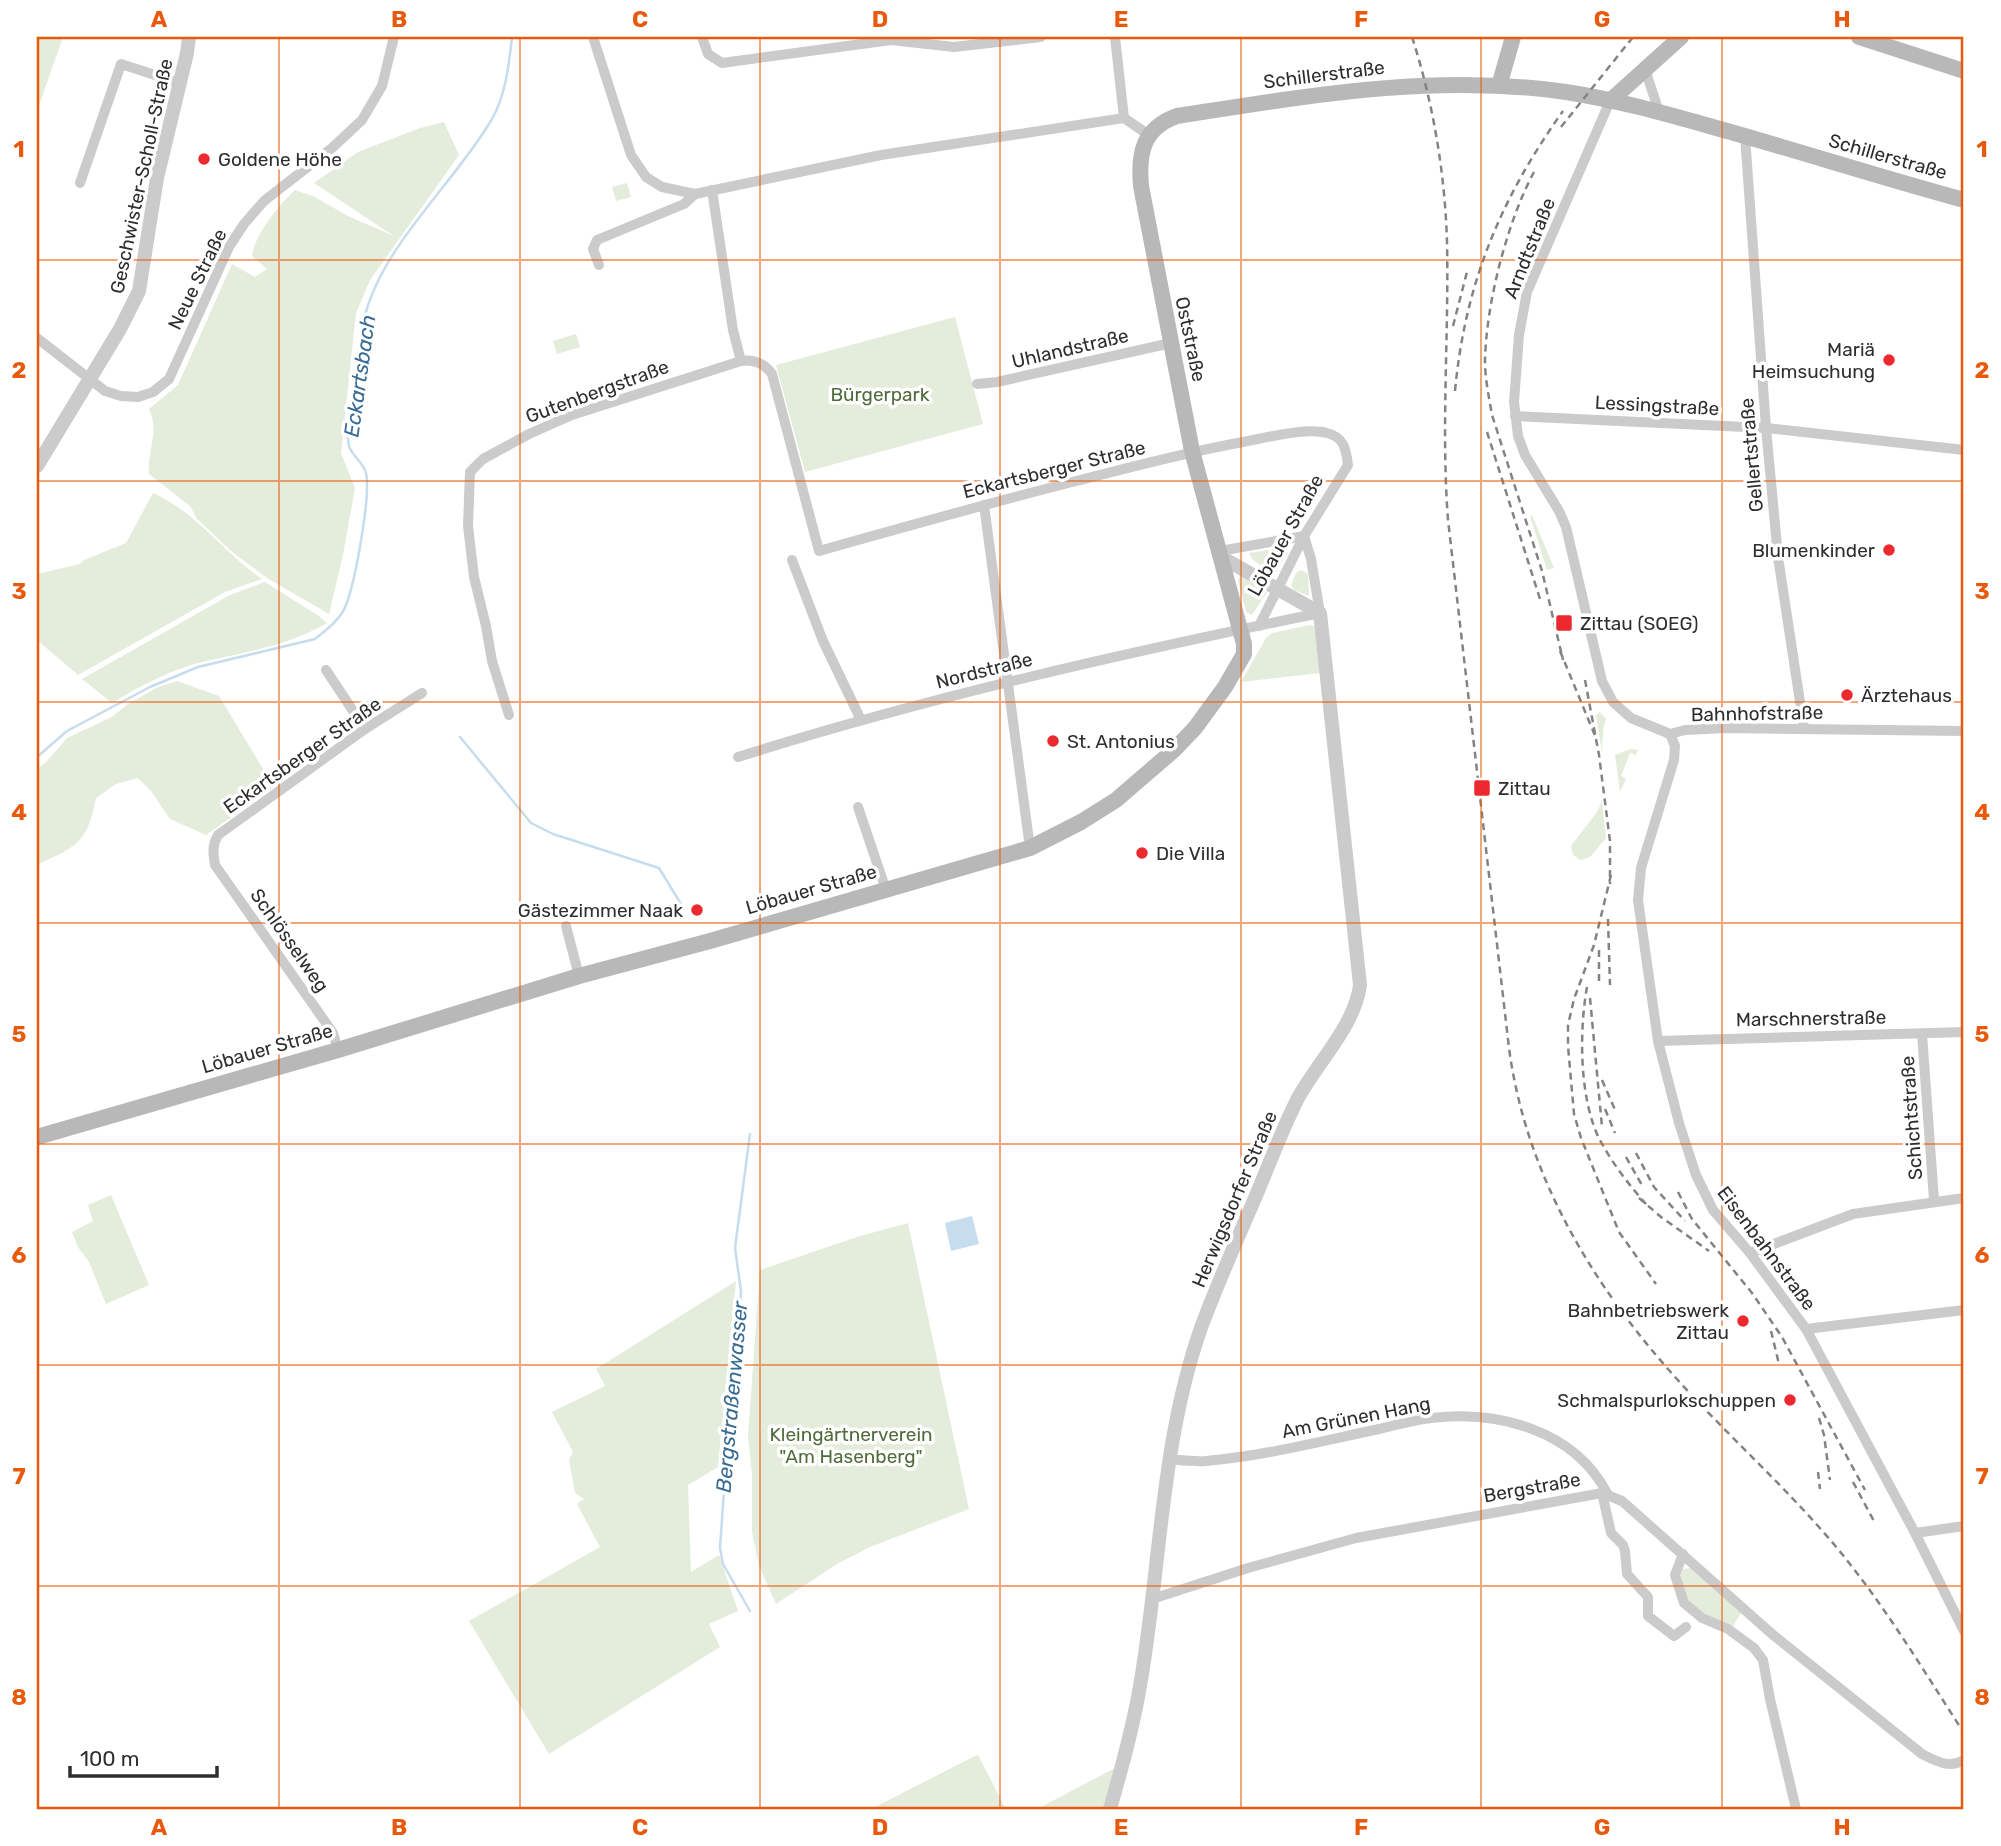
<svg xmlns="http://www.w3.org/2000/svg" width="2001" height="1846" viewBox="0 0 2001 1846" font-family="Rubik,sans-serif">
<style>
.green{fill:#e4ecdb}
.water{fill:#c7dced}
.lines{fill:none;stroke-linecap:round;stroke-linejoin:round}
.stream{stroke:#c7dced;stroke-width:2.5}
.minor{stroke:#cbcbcb;stroke-width:10}
.tertiary{stroke:#cbcbcb;stroke-width:14}
.secondary{stroke:#b8b8b8;stroke-width:16}
.rail{stroke:#838383;stroke-width:2.5;stroke-dasharray:7 5;stroke-linecap:butt}
.grid{fill:none;stroke:#e8590c;stroke-width:2;stroke-opacity:0.55}
.poi-dot{fill:#ec292e;stroke:#fff;stroke-width:2.5}
.labels{text-anchor:middle;stroke-width:7;stroke-linejoin:round;paint-order:stroke}
.street-label{font-size:19px;fill:#2e2e2e;stroke:#fff}
.poi-label{font-size:19px;fill:#2e2e2e;stroke:#fff;text-anchor:start}
.park-label{font-size:19px;fill:#4f6c3a;stroke:#fff}
.water-label{font-size:21px;font-style:italic;fill:#396c94;stroke:#fff}
.neatline{fill:none;stroke:#e8590c;stroke-width:2.5}
.grid-label{font-size:23px;text-anchor:middle;font-weight:bold;fill:#e8590c}
</style>
<rect width="100%" height="100%" fill="#fff"/>
<g class="green">
<polygon points="37,37 63,37 37,111"/>
<path d="M444,122L459,155L370,280L356,313L341,453L355,488L343,555L329,614L267,578L231,551L197,519L190,506L149,474C147,450 160,431 149,409L178,385L232,264L255,277L267,269L252,256C255,234 279,205 295,190L313,196L348,216L394,236L314,183L358,152L420,128Z"/>
<polygon points="627,183 631,197 616,201 612,187"/>
<polygon points="955,317 983,424 805,472 776,365"/>
<polygon points="576,334 580,347 557,354 553,341"/>
<path d="M153,493C195,511 224,553 262,579L225,592L78,675L37,640V574L80,564L84,560L126,543Z"/>
<polygon points="1532,515 1554,568 1547,570 1530,516"/>
<polygon points="1283,548 1288,553 1275,574 1272,573 1273,569 1268,566 1266,569 1252,559 1249,553"/>
<polygon points="1301,570 1308,574 1309,596 1294,590 1291,585 1296,573"/>
<polygon points="1241,576 1267,592 1252,615 1246,612 1238,580"/>
<path d="M265,582L319,616L327,623C288,646 245,652 202,662C170,670 140,686 112,703L82,679L230,595Z"/>
<polygon points="1310,625 1314,626 1321,673 1241,682 1266,638 1272,633"/>
<path d="M177,681L219,696L274,787L206,835L170,819L151,791L138,778L116,784L96,798C87,844 77,846 37,865V769L47,761L67,738L112,717L128,704L158,687Z"/>
<polygon points="1600,712 1606,719 1603,730 1602,753 1596,715"/>
<polygon points="1631,749 1638,750 1636,755 1630,753 1621,776 1626,779 1620,792 1615,755"/>
<polygon points="1602,801 1606,838 1590,857 1581,860 1573,855 1571,846 1597,812"/>
<polygon points="111,1195 149,1285 106,1304 89,1262 78,1247 72,1232 93,1221 88,1205"/>
<polygon points="908,1223 969,1509 870,1547 837,1564 776,1604 759,1566 752,1532 752,1474 748,1436 760,1270 860,1236"/>
<polygon points="736,1281 718,1467 688,1485 691,1572 719,1555 738,1611 709,1624 720,1647 549,1754 469,1621 600,1547 577,1504 584,1499 575,1493 569,1460 573,1452 552,1412 605,1386 596,1369"/>
<path d="M1690,1568L1741,1613L1732,1628C1713,1618 1692,1612 1684,1591C1681,1582 1679,1577 1683,1569Z"/>
<polygon points="978,1755 1006,1809 871,1809 977,1755"/>
<polygon points="1119,1766 1105,1809 1037,1809"/>
</g>
<polygon class="water" points="972,1216 979,1244 951,1251 945,1223"/>
<g class="lines">
<g class="stream">
<polyline points="460,737 531,823 553,834 659,868 681,904"/>
<path d="M37,757L67,731L150,687L198,667L315,639C325,631 335,624 342,613C354,595 371,495 366,473C364,463 352,456 349,446C344,428 360,342 364,320C380,247 455,183 492,119C506,94 509,64 512,37"/>
<polyline points="750,1611 723,1564 720,1548 730,1406 737,1392 741,1291 735,1248 750,1134"/>
</g>
<g class="minor">
<polyline points="593,37 631,155 646,177 662,187 695,194 881,155 1124,118 1149,135"/>
<polyline points="702,37 708,54 722,63 891,40 954,47 1041,37"/>
<polyline points="1115,37 1124,118"/>
<polyline points="1645,69 1659,112"/>
<polyline points="1610,101 1527,292 1519,335 1514,402 1518,436 1525,455 1559,511 1566,527 1602,681 1613,702 1631,718 1670,734 1685,730 1726,728 1964,731"/>
<polyline points="1745,136 1766,428 1778,557 1804,728"/>
<polyline points="80,183 121,64 180,83"/>
<path d="M712,190L733,330L741,361C754,359 764,363 772,374L819,551C904,527 990,503 1076,481C1132,467 1187,452 1243,442C1266,438 1305,427 1327,433C1344,437 1346,449 1348,465L1304,536L1259,626"/>
<polyline points="599,265 593,249 597,240 684,204 695,194"/>
<polyline points="37,338 105,391 121,396 138,397 153,392 169,379 229,247 244,224 264,201 332,148 362,120 382,86 394,37"/>
<polyline points="977,384 997,382 1171,343"/>
<polyline points="1515,416 1766,428 1964,450"/>
<polyline points="984,505 1030,848"/>
<polyline points="792,560 823,641 861,720"/>
<polyline points="326,670 365,729"/>
<polyline points="509,715 492,661 486,626 474,577 468,526 470,472 483,459 529,434 572,415 741,361"/>
<polyline points="1670,734 1675,746 1674,760 1641,868 1638,900 1658,1041 1679,1123 1696,1175 1713,1210 1750,1253 1806,1329 1915,1533 1964,1631"/>
<path d="M738,757C929,697 1124,653 1320,613L1311,559L1304,536L1220,551"/>
<polyline points="858,807 886,890"/>
<polyline points="566,926 579,976"/>
<polyline points="1922,1034 1934,1200"/>
<polyline points="1658,1041 1964,1032"/>
<path d="M338,1050L333,1033L215,865C213,853 212,845 218,835L365,729L422,693"/>
<polyline points="1750,1253 1853,1214 1964,1198"/>
<polyline points="1806,1329 1964,1310"/>
<path d="M1168,1459C1180,1460 1194,1462 1206,1461C1264,1456 1322,1441 1379,1429C1396,1425 1414,1420 1431,1418C1498,1410 1574,1430 1607,1493"/>
<polyline points="1602,1493 1611,1533 1623,1545 1625,1551 1627,1574 1648,1597 1648,1616 1674,1636 1686,1627"/>
<polyline points="1915,1533 1964,1526"/>
<polyline points="1683,1554 1675,1575 1684,1603 1702,1618 1728,1629 1754,1648 1763,1660 1770,1699 1796,1809"/>
<path d="M1152,1599L1248,1568L1356,1538L1602,1493L1622,1501L1772,1634L1922,1754C1936,1761 1949,1769 1964,1760"/>
</g>
<g class="tertiary">
<polyline points="37,466 120,329 139,291 157,178 187,53 189,37"/>
<path d="M1110,1809C1122,1767 1134,1724 1141,1680C1161,1562 1161,1440 1202,1325C1218,1282 1237,1240 1255,1198C1269,1165 1281,1132 1297,1100C1316,1064 1355,1026 1360,985L1320,613L1221,557"/>
</g>
<g class="secondary">
<polyline points="1859,37 1964,71"/>
<polyline points="1499,86 1513,37"/>
<polyline points="1610,101 1681,37"/>
<path d="M37,1137L338,1050L579,976L710,941L1030,848L1081,822L1116,800L1174,750L1195,728L1225,687L1244,654V644L1192,451L1141,186C1138,153 1143,128 1177,116C1307,96 1434,73 1566,92C1618,100 1670,115 1720,129C1802,152 1883,178 1964,200"/>
</g>
<g class="rail">
<path d="M1412,37C1433,102 1445,173 1447,242C1449,334 1441,427 1448,520L1509,1048C1525,1170 1588,1278 1668,1369C1716,1424 1770,1472 1818,1526C1875,1589 1918,1662 1964,1733"/>
<polyline points="1561,127 1633,37"/>
<path d="M1534,172C1507,222 1486,304 1485,361C1485,379 1489,397 1492,415L1542,571L1563,660"/>
<polyline points="1453,326 1468,268"/>
<path d="M1455,391C1465,283 1501,198 1563,111"/>
<polyline points="1487,432 1540,599"/>
<polyline points="1560,651 1596,738"/>
<polyline points="1585,680 1599,755 1610,841 1610,884"/>
<polyline points="1611,875 1594,945 1574,999 1568,1025 1568,1046 1574,1114 1581,1138 1619,1232 1656,1284"/>
<polyline points="1608,919 1610,985"/>
<polyline points="1599,950 1599,986"/>
<path d="M1587,987C1579,1031 1579,1102 1601,1142C1613,1164 1629,1185 1646,1204"/>
<polyline points="1590,998 1602,1127"/>
<polyline points="1602,1080 1616,1112"/>
<polyline points="1605,1109 1615,1133"/>
<polyline points="1636,1153 1654,1187 1685,1221"/>
<polyline points="1626,1157 1643,1187"/>
<polyline points="1678,1192 1692,1219 1752,1293 1782,1337 1865,1490"/>
<polyline points="1639,1198 1661,1217 1709,1251"/>
<polyline points="1771,1331 1779,1364"/>
<polyline points="1819,1418 1824,1435 1830,1480"/>
<polyline points="1818,1472 1820,1489"/>
<polyline points="1853,1482 1875,1523"/>
</g>
</g>
<path class="grid" d="M279,37V1809M520,37V1809M760,37V1809M1000,37V1809M1241,37V1809M1481,37V1809M1722,37V1809M37,260H1964M37,481H1964M37,702H1964M37,923H1964M37,1144H1964M37,1365H1964M37,1586H1964"/>
<g class="poi-dot">
<circle cx="204" cy="159" r="7"/>
<circle cx="1889" cy="360" r="7"/>
<circle cx="1889" cy="550" r="7"/>
<rect x="1555" y="614" width="18" height="18" rx="3.5"/>
<circle cx="1847" cy="695" r="7"/>
<circle cx="1053" cy="741" r="7"/>
<rect x="1473" y="779" width="18" height="18" rx="3.5"/>
<circle cx="1142" cy="853" r="7"/>
<circle cx="697" cy="910" r="7"/>
<circle cx="1743" cy="1321" r="7"/>
<circle cx="1790" cy="1400" r="7"/>
</g>
<g class="labels">
<g class="street-label">
<text transform="translate(1324 74) rotate(-7)" y="7">Schillerstraße</text>
<text transform="translate(1888 156) rotate(16)" y="7">Schillerstraße</text>
<text transform="translate(141 176) rotate(-78)" y="7">Geschwister-Scholl-Straße</text>
<text transform="translate(1529 248) rotate(-68)" y="7">Arndtstraße</text>
<text transform="translate(197 279) rotate(-64)" y="7">Neue Straße</text>
<text transform="translate(1191 339) rotate(78)" y="7">Oststraße</text>
<text transform="translate(1070 348) rotate(-13)" y="7">Uhlandstraße</text>
<text transform="translate(597 391) rotate(-20)" y="7">Gutenbergstraße</text>
<text transform="translate(1657 405) rotate(3)" y="7">Lessingstraße</text>
<text transform="translate(1751 455) rotate(-95)" y="7">Gellertstraße</text>
<text transform="translate(1054 469) rotate(-14)" y="7">Eckartsberger Straße</text>
<text transform="translate(1285 535) rotate(-61)" y="7">Löbauer Straße</text>
<text transform="translate(984 670) rotate(-14)" y="7">Nordstraße</text>
<text transform="translate(1757 713) rotate(-1)" y="7">Bahnhofstraße</text>
<text transform="translate(302 755) rotate(-35)" y="7">Eckartsberger Straße</text>
<text transform="translate(811 889) rotate(-16)" y="7">Löbauer Straße</text>
<text transform="translate(290 940) rotate(55)" y="7">Schlösselweg</text>
<text transform="translate(1811 1018) rotate(-1)" y="7">Marschnerstraße</text>
<text transform="translate(267 1048) rotate(-16)" y="7">Löbauer Straße</text>
<text transform="translate(1911 1118) rotate(-94)" y="7">Schichtstraße</text>
<text transform="translate(1234 1199) rotate(-67)" y="7">Herwigsdorfer Straße</text>
<text transform="translate(1767 1248) rotate(53)" y="7">Eisenbahnstraße</text>
<text transform="translate(1356 1417) rotate(-11)" y="7">Am Grünen Hang</text>
<text transform="translate(1532 1487) rotate(-10)" y="7">Bergstraße</text>
</g>
<g class="poi-label">
<text x="218" y="166">Goldene Höhe</text>
<text x="1875" y="356" text-anchor="end">Mariä<tspan x="1875" dy="22">Heimsuchung</tspan></text>
<text x="1875" y="557" text-anchor="end">Blumenkinder</text>
<text x="1580" y="630">Zittau (SOEG)</text>
<text x="1861" y="702">Ärztehaus</text>
<text x="1067" y="748">St. Antonius</text>
<text x="1498" y="795">Zittau</text>
<text x="1156" y="860">Die Villa</text>
<text x="683" y="917" text-anchor="end">Gästezimmer Naak</text>
<text x="1729" y="1317" text-anchor="end">Bahnbetriebswerk<tspan x="1729" dy="22">Zittau</tspan></text>
<text x="1776" y="1407" text-anchor="end">Schmalspurlokschuppen</text>
</g>
<g class="park-label">
<text x="880" y="401">Bürgerpark</text>
<text x="851" y="1441">Kleingärtnerverein<tspan x="851" dy="22">"Am Hasenberg"</tspan></text>
</g>
<g class="water-label">
<text transform="translate(360 376) rotate(-82)" y="7">Eckartsbach</text>
<text transform="translate(732 1397) rotate(-85)" y="7">Bergstraßenwasser</text>
</g>
</g>
<rect width="2001" height="1846" fill="none" stroke="#ffffff" stroke-width="77"/>
<path d="M70 1766v10h147v-10" fill="none" stroke="#2e2e2e" stroke-width="3.5"/>
<text x="80" y="1766" font-size="21" fill="#2e2e2e" stroke="#ffffff" stroke-width="5" paint-order="stroke">100 m</text>
<rect x="38" y="38" width="1924" height="1770" class="neatline"/>
<g class="grid-label">
<text x="159" y="27">A</text>
<text x="399" y="27">B</text>
<text x="640" y="27">C</text>
<text x="880" y="27">D</text>
<text x="1121" y="27">E</text>
<text x="1361" y="27">F</text>
<text x="1602" y="27">G</text>
<text x="1842" y="27">H</text>
<text x="19" y="157">1</text>
<text x="1982" y="157">1</text>
<text x="19" y="378">2</text>
<text x="1982" y="378">2</text>
<text x="19" y="599">3</text>
<text x="1982" y="599">3</text>
<text x="19" y="820">4</text>
<text x="1982" y="820">4</text>
<text x="19" y="1042">5</text>
<text x="1982" y="1042">5</text>
<text x="19" y="1263">6</text>
<text x="1982" y="1263">6</text>
<text x="19" y="1484">7</text>
<text x="1982" y="1484">7</text>
<text x="19" y="1705">8</text>
<text x="1982" y="1705">8</text>
<text x="159" y="1835">A</text>
<text x="399" y="1835">B</text>
<text x="640" y="1835">C</text>
<text x="880" y="1835">D</text>
<text x="1121" y="1835">E</text>
<text x="1361" y="1835">F</text>
<text x="1602" y="1835">G</text>
<text x="1842" y="1835">H</text>
</g>
</svg>
